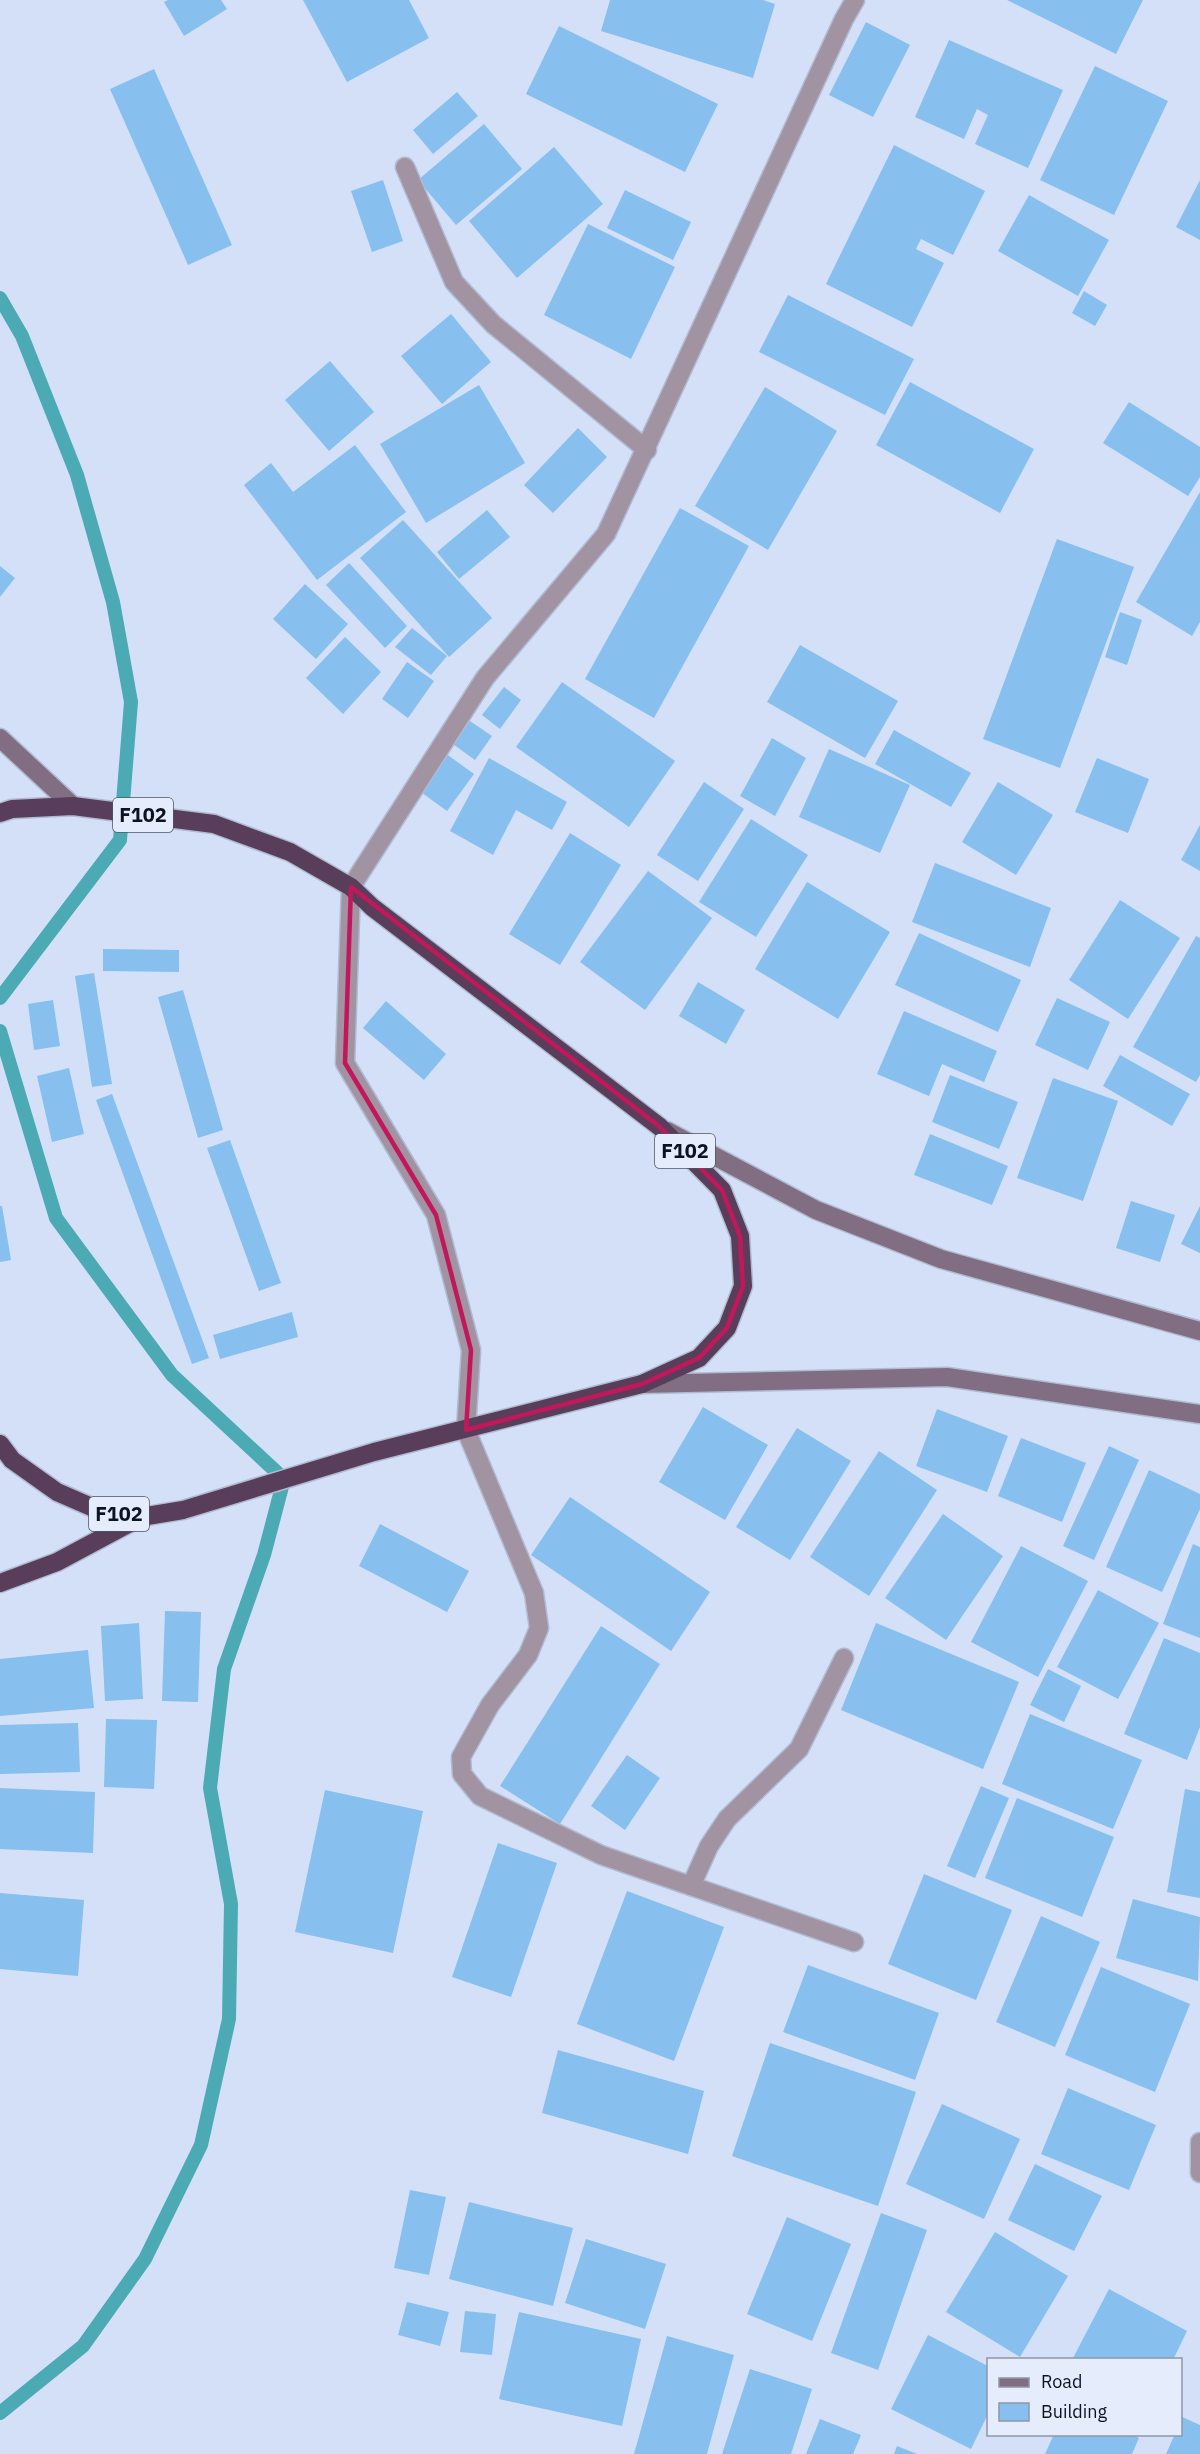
<svg xmlns="http://www.w3.org/2000/svg" width="1200" height="2454" viewBox="0 0 1200 2454" font-family="'IBM Plex Sans',sans-serif">
<style>
.lines{fill:none;stroke-linecap:round;stroke-linejoin:round}
.stream{stroke:#4caab4;stroke-width:14}
.building{fill:#87bfee}
.street-casing{stroke:#b0bbd1;stroke-width:21}
.secondary-casing{stroke:#b0bbd1;stroke-width:21}
.highway-casing{stroke:#b0bbd1;stroke-width:21}
.street{stroke:#a193a2;stroke-width:18}
.secondary{stroke:#826e83;stroke-width:18}
.highway{stroke:#593e5b;stroke-width:18}
.marked{fill:none;stroke:#c2185b;stroke-width:4.5;stroke-linejoin:round}
.labels{text-anchor:middle;stroke-width:5;stroke-linejoin:round;paint-order:stroke}
.shield{fill:#e5edfd;stroke:#4e5563;stroke-width:1.5}
.shield-label{font-size:20px;font-weight:bold;fill:#0d1421}
</style>
<rect width="100%" height="100%" fill="#d4e0f8"/>
<g class="lines">
<g class="stream">
<polyline points="0,298 22,336 77,475 113,602 131,702 120,840 0,998"/>
<polyline points="0,1031 56,1218 172,1375 284,1479 264,1555 224,1669 210,1788 231,1904 229,2019 201,2145 145,2259 83,2346 0,2413"/>
</g>
</g>
<g class="building">
<polygon points="168,0 221,0 227,9 184,36 164,2"/>
<polygon points="303,0 409,0 429,38 347,82"/>
<polygon points="610,0 763,0 775,4 753,78 601,31"/>
<polygon points="1007,0 1143,0 1116,54"/>
<polygon points="866,22 910,45 873,117 829,95"/>
<polygon points="559,26 718,104 685,172 526,94"/>
<polygon points="949,40 1063,90 1028,168 975,144 988,115 977,109 964,139 915,117"/>
<polygon points="1095,66 1168,101 1114,215 1040,180"/>
<polygon points="154,69 232,245 188,265 110,89"/>
<polygon points="457,92 478,116 433,154 413,130"/>
<polygon points="484,124 522,169 456,225 418,180"/>
<polygon points="894,145 985,191 953,255 921,239 916,249 944,263 912,327 826,284"/>
<polygon points="554,147 603,204 517,278 469,221"/>
<polygon points="383,180 403,241 372,252 351,191"/>
<polygon points="1200,180 1200,240 1176,227"/>
<polygon points="625,190 691,222 673,260 607,228"/>
<polygon points="1029,195 1109,240 1078,296 998,251"/>
<polygon points="588,224 675,267 631,359 544,315"/>
<polygon points="1084,291 1107,305 1095,326 1072,313"/>
<polygon points="788,295 914,359 885,415 759,352"/>
<polygon points="451,314 491,362 442,404 401,356"/>
<polygon points="330,361 374,412 329,451 285,400"/>
<polygon points="910,382 1034,449 1000,513 876,445"/>
<polygon points="479,385 525,463 426,523 380,444"/>
<polygon points="765,387 837,431 768,550 695,506"/>
<polygon points="1129,402 1200,447 1200,477 1188,496 1103,443"/>
<polygon points="578,428 607,457 553,513 524,485"/>
<polygon points="355,445 406,512 317,580 244,485 271,463 293,492"/>
<polygon points="1200,492 1200,622 1192,636 1136,602"/>
<polygon points="680,508 749,546 654,718 585,679"/>
<polygon points="487,510 510,537 459,579 437,552"/>
<polygon points="403,520 492,618 449,657 360,558"/>
<polygon points="1057,539 1134,567 1060,768 983,739"/>
<polygon points="349,563 407,626 385,648 326,585"/>
<polygon points="0,566 15,578 0,597"/>
<polygon points="305,584 348,624 316,659 273,619"/>
<polygon points="1120,612 1142,620 1127,665 1105,657"/>
<polygon points="412,628 447,656 431,675 395,647"/>
<polygon points="345,637 381,672 343,714 306,678"/>
<polygon points="800,645 898,701 865,758 767,702"/>
<polygon points="407,662 434,681 408,718 382,699"/>
<polygon points="562,682 675,761 629,827 516,747"/>
<polygon points="504,687 521,700 500,729 482,715"/>
<polygon points="467,719 492,736 475,760 450,742"/>
<polygon points="894,730 971,773 951,807 875,764"/>
<polygon points="772,738 806,758 775,816 740,796"/>
<polygon points="829,749 910,785 880,853 799,817"/>
<polygon points="445,753 474,774 447,811 418,790"/>
<polygon points="489,758 567,802 552,830 516,810 493,855 450,831"/>
<polygon points="1097,758 1149,779 1128,833 1075,812"/>
<polygon points="704,782 744,809 698,881 657,855"/>
<polygon points="998,782 1053,815 1016,875 962,842"/>
<polygon points="751,819 808,855 756,937 699,902"/>
<polygon points="1200,825 1200,871 1181,860"/>
<polygon points="570,833 621,865 560,965 509,934"/>
<polygon points="935,863 1051,908 1030,967 912,922"/>
<polygon points="648,871 712,918 645,1010 580,962"/>
<polygon points="807,882 890,932 838,1019 755,969"/>
<polygon points="1120,900 1180,938 1128,1019 1069,980"/>
<polygon points="919,933 1021,980 998,1032 895,985"/>
<polygon points="1196,936 1200,938 1200,1075 1196,1082 1133,1047"/>
<polygon points="103,949 179,950 179,972 103,971"/>
<polygon points="94,973 112,1084 92,1087 75,976"/>
<polygon points="698,982 745,1010 726,1044 679,1016"/>
<polygon points="183,990 223,1130 198,1138 158,997"/>
<polygon points="1057,998 1110,1022 1088,1070 1035,1045"/>
<polygon points="53,1000 60,1046 34,1050 28,1004"/>
<polygon points="386,1001 446,1054 424,1080 363,1028"/>
<polygon points="904,1011 997,1051 984,1082 942,1064 929,1096 877,1074"/>
<polygon points="1120,1055 1190,1094 1172,1126 1103,1086"/>
<polygon points="69,1068 84,1134 52,1142 37,1076"/>
<polygon points="950,1075 1018,1102 999,1149 932,1122"/>
<polygon points="1053,1078 1118,1101 1083,1201 1017,1178"/>
<polygon points="112,1094 209,1358 192,1364 96,1100"/>
<polygon points="930,1134 1008,1166 992,1205 914,1175"/>
<polygon points="230,1140 281,1283 259,1291 207,1148"/>
<polygon points="1131,1201 1175,1215 1160,1262 1116,1248"/>
<polygon points="0,1206 2,1206 11,1260 0,1262"/>
<polygon points="1200,1206 1200,1253 1181,1244"/>
<polygon points="292,1312 298,1337 220,1359 213,1335"/>
<polygon points="703,1407 768,1445 725,1520 659,1482"/>
<polygon points="937,1409 1008,1436 987,1492 916,1466"/>
<polygon points="797,1428 851,1461 790,1560 736,1527"/>
<polygon points="1021,1438 1086,1463 1062,1522 998,1496"/>
<polygon points="1109,1446 1139,1460 1094,1560 1063,1546"/>
<polygon points="879,1451 937,1490 869,1596 810,1557"/>
<polygon points="1149,1470 1200,1494 1200,1509 1162,1592 1106,1567"/>
<polygon points="570,1497 710,1592 671,1651 531,1555"/>
<polygon points="943,1514 1003,1556 946,1640 885,1598"/>
<polygon points="380,1524 469,1571 447,1612 359,1566"/>
<polygon points="1193,1544 1200,1547 1200,1638 1163,1624"/>
<polygon points="1021,1546 1088,1581 1038,1677 971,1642"/>
<polygon points="1098,1590 1159,1623 1118,1699 1057,1667"/>
<polygon points="165,1611 201,1612 198,1702 162,1701"/>
<polygon points="139,1623 143,1699 105,1701 101,1626"/>
<polygon points="876,1623 1019,1682 983,1769 841,1710"/>
<polygon points="601,1626 660,1664 560,1824 500,1786"/>
<polygon points="1164,1638 1200,1653 1200,1727 1187,1760 1124,1734"/>
<polygon points="88,1650 94,1708 0,1716 0,1659"/>
<polygon points="1048,1669 1081,1686 1064,1722 1030,1705"/>
<polygon points="1030,1714 1142,1760 1113,1829 1002,1784"/>
<polygon points="106,1719 157,1720 154,1789 104,1787"/>
<polygon points="78,1723 80,1772 0,1774 0,1725"/>
<polygon points="627,1755 660,1778 625,1830 591,1806"/>
<polygon points="981,1786 1009,1798 975,1878 947,1866"/>
<polygon points="0,1788 95,1792 93,1853 0,1849"/>
<polygon points="1185,1789 1200,1792 1200,1898 1167,1892"/>
<polygon points="325,1790 423,1811 393,1953 295,1932"/>
<polygon points="1017,1798 1114,1837 1082,1917 985,1878"/>
<polygon points="498,1843 557,1863 511,1997 452,1977"/>
<polygon points="924,1874 1012,1910 976,2000 888,1964"/>
<polygon points="627,1891 724,1927 674,2061 577,2024"/>
<polygon points="0,1893 84,1900 78,1976 0,1969"/>
<polygon points="1133,1899 1200,1917 1198,1981 1116,1958"/>
<polygon points="1041,1916 1100,1942 1055,2047 996,2022"/>
<polygon points="808,1965 939,2013 915,2080 783,2032"/>
<polygon points="1101,1967 1190,2004 1155,2092 1065,2055"/>
<polygon points="770,2043 916,2092 878,2206 732,2156"/>
<polygon points="558,2050 704,2091 688,2154 542,2113"/>
<polygon points="1068,2088 1156,2125 1129,2190 1041,2154"/>
<polygon points="942,2104 1020,2139 984,2219 906,2184"/>
<polygon points="1035,2164 1102,2196 1074,2251 1008,2220"/>
<polygon points="410,2190 446,2197 429,2275 394,2268"/>
<polygon points="469,2202 573,2228 553,2306 449,2279"/>
<polygon points="881,2213 927,2230 878,2370 831,2353"/>
<polygon points="787,2217 851,2244 812,2341 747,2314"/>
<polygon points="995,2232 1068,2276 1020,2357 946,2312"/>
<polygon points="586,2239 666,2264 645,2329 565,2303"/>
<polygon points="1109,2289 1187,2331 1173,2360 1072,2360"/>
<polygon points="407,2302 449,2312 440,2346 398,2335"/>
<polygon points="465,2311 496,2314 492,2355 460,2352"/>
<polygon points="519,2312 641,2339 622,2426 499,2399"/>
<polygon points="928,2335 988,2366 988,2414 971,2449 891,2409"/>
<polygon points="667,2336 734,2355 707,2454 634,2454"/>
<polygon points="750,2369 812,2389 791,2454 722,2454"/>
<polygon points="1182,2417 1200,2425 1200,2454 1166,2454 1175,2434 1180,2434"/>
<polygon points="820,2419 861,2435 853,2454 806,2454"/>
<polygon points="1054,2434 1131,2434 1139,2438 1132,2454 1045,2454"/>
<polygon points="897,2446 917,2454 894,2454"/>
</g>
<g class="lines">
<defs>
<g id="street">
<polyline points="405,167 454,282 493,324 647,450"/>
<polyline points="691,1886 709,1846 727,1819 799,1749 844,1658"/>
<polyline points="854,1942 601,1855 480,1796 462,1774 461,1757 490,1705 528,1655 539,1628 534,1593 466,1430 471,1350 436,1215 345,1063 351,887 485,678 606,534 844,19 855,0"/>
<polyline points="1200,2142 1200,2173"/>
</g>
<g id="secondary">
<polyline points="0,738 73,806"/>
<polyline points="667,1131 816,1210 941,1259 1200,1331"/>
<polyline points="642,1384 947,1377 1200,1414"/>
</g>
<g id="highway">
<polyline points="0,813 12,809 73,806 214,824 290,852 351,887 372,907 660,1127 722,1190 740,1236 743,1286 727,1328 699,1358 642,1384 374,1452 183,1510 141,1517 103,1512 57,1492 12,1460 0,1444"/>
<polyline points="0,1583 57,1562 141,1517"/>
</g>
</defs>
<use href="#street" class="street-casing"/>
<use href="#secondary" class="secondary-casing"/>
<use href="#highway" class="highway-casing"/>
<use href="#street" class="street"/>
<use href="#secondary" class="secondary"/>
<use href="#highway" class="highway"/>
</g>
<path class="marked" d="M351,887L660,1127L722,1190L740,1236L743,1286L727,1328L699,1358L642,1384L466,1430L471,1350L436,1215L345,1063Z"/>
<g class="labels">
<g class="shield">
<rect x="113" y="798" width="60" height="34" rx="4.5"/>
<rect x="655" y="1134" width="60" height="34" rx="4.5"/>
<rect x="89" y="1497" width="60" height="34" rx="4.5"/>
</g>
<g class="shield-label">
<text x="143" y="822">F102</text>
<text x="685" y="1158">F102</text>
<text x="119" y="1521">F102</text>
</g>
</g>
<rect x="987" y="2358" width="195" height="78" fill="#e5edfd" stroke="#8f96a5" stroke-width="1.5"/>
<rect x="999" y="2378" width="30" height="9" fill="#826e83" stroke="#8f96a5" stroke-width="1.5"/>
<text x="1041" y="2388" font-size="18" fill="#0d1421">Road</text>
<rect x="999" y="2403" width="30" height="18" fill="#87bfee" stroke="#8f96a5" stroke-width="1.5"/>
<text x="1041" y="2418" font-size="18" fill="#0d1421">Building</text>
</svg>
